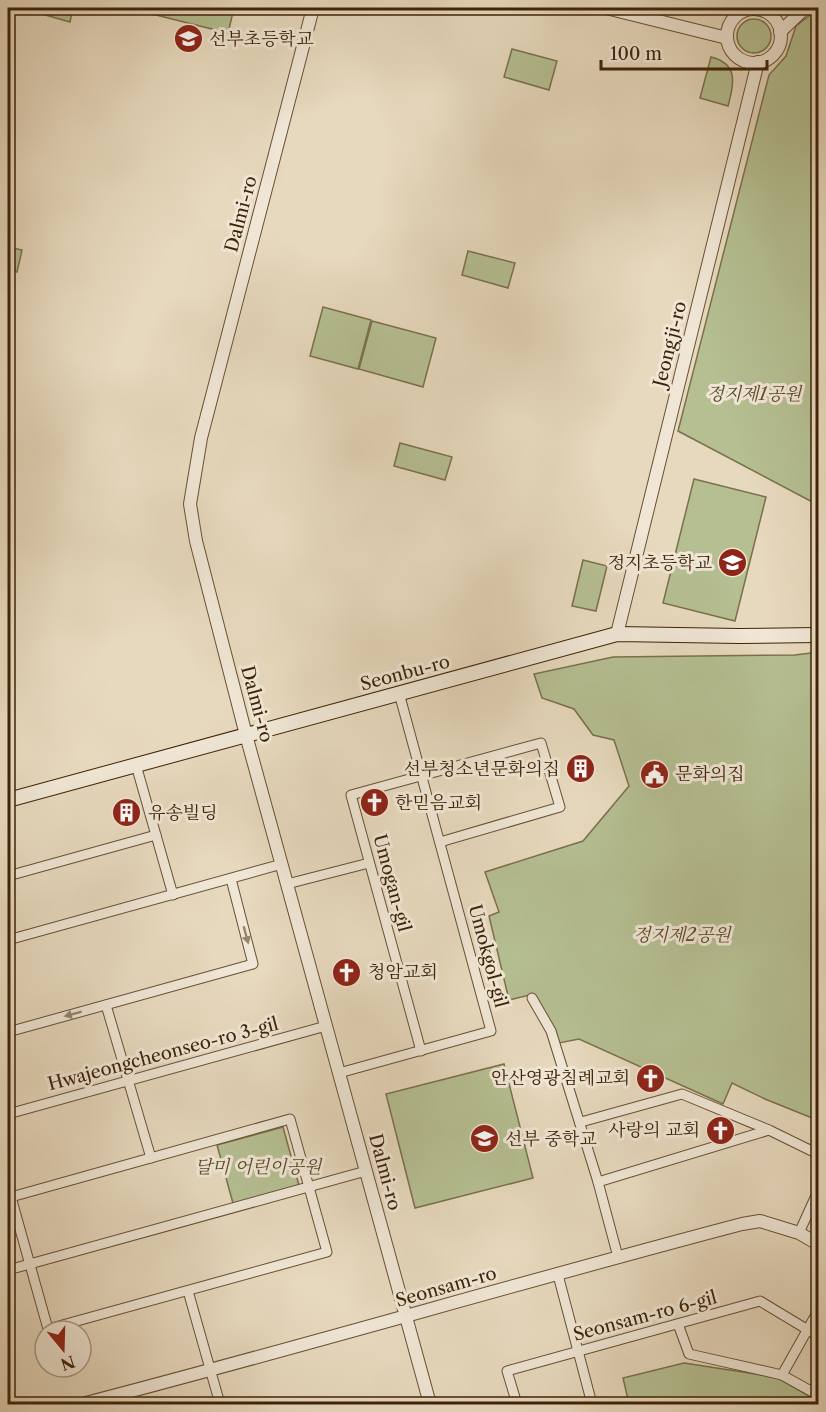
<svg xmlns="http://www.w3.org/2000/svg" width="826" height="1412" viewBox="0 0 826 1412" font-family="'Libre Caslon Text','Noto Serif KR',serif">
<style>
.green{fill:#b5bf92;stroke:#7a714c;stroke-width:1.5}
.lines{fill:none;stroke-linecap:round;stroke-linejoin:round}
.minor-casing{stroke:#685035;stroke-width:11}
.tertiary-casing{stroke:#685035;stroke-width:14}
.secondary-casing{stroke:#3e2307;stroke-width:16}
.minor{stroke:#efe6d5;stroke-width:9}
.tertiary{stroke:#efe6d5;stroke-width:12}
.secondary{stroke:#efe6d5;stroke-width:14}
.oneway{fill:#96846e}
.labels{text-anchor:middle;stroke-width:6;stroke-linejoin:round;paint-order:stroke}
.poi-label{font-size:18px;fill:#3e2307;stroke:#efe6d5;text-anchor:start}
.street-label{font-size:18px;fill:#3e2307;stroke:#efe6d5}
.park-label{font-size:18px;font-style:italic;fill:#5c4a2a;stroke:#efe6d5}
</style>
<rect width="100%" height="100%" fill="#e7d9be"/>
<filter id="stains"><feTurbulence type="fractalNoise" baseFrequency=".00333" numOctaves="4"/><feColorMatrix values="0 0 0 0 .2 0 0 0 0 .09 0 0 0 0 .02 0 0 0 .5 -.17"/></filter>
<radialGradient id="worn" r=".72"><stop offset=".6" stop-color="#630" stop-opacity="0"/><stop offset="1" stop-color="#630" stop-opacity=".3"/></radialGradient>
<g class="green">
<polygon points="46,8 73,8 70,22 45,15"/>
<polygon points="128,8 234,8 228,33"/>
<polygon points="818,9 818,505 678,431 769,75 786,56 796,26"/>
<circle cx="754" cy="36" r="17"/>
<polygon points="512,49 557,61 549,90 504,77"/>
<path d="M711,57C739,64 734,84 728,106L700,98Z"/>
<polygon points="8,247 22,250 17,272 8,269"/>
<polygon points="468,251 515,263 508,288 462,275"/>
<polygon points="323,307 371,320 358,369 310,356"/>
<polygon points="372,321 436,338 423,387 359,369"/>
<polygon points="400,443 452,457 445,480 394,466"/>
<polygon points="694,479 766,497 735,621 663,603"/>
<polygon points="583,560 607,566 596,611 572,606"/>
<polygon points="818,652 818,1117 817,1120 765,1099 732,1083 723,1104 579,1039 559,1043 533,994 509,1000 489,916 499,912 485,872 583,841 629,786 614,740 593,735 574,709 542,698 534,674 613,657 795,655"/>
<polygon points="504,1064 533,1178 415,1208 386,1094"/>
<polygon points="283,1127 300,1189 234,1207 217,1145"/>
<polygon points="684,1363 776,1377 818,1401 818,1404 629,1404 623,1378"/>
</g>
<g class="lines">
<defs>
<g id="minor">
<polyline points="136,765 173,895"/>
<polyline points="8,876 156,835"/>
<polyline points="287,884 369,863"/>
<polyline points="8,940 282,864"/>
<polyline points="532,998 551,1031 598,1182 618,1257"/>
<polyline points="106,1005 151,1158"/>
<polyline points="8,1032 253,964 231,879"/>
<polyline points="421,1051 351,795 541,743 560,807 440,842"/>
<polyline points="339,1073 491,1031 399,693"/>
<polyline points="8,1114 326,1026"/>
<polygon points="290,1119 327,1252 48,1329 11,1197"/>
<polyline points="581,1122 682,1094 769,1130 818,1154"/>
<polyline points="598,1182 769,1130"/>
<polyline points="799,1233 818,1191"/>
<polyline points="8,1270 366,1171"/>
<polyline points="558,1275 592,1404"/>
<polyline points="188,1291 220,1404"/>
<polyline points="678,1324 689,1354 782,1375 818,1395"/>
<polyline points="782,1375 818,1311"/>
<polyline points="517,1404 507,1371 760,1301 818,1336"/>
</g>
<g id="tertiary">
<polyline points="313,8 201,438 190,504 196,541 246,735 430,1404"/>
<polyline points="606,8 727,38"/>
<circle cx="754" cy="36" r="27"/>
<polyline points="780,32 805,8"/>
<polyline points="617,634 758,62"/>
<path d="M82,1404C302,1347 521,1282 742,1224L760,1221L799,1233L818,1244"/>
</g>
<polyline id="secondary" points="8,800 617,634 739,636 818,635"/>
</defs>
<use href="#minor" class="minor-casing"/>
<use href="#tertiary" class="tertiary-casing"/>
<use href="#secondary" class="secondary-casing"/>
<use href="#minor" class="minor"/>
<use href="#tertiary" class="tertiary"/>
<use href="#secondary" class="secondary"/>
</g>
<defs><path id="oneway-solid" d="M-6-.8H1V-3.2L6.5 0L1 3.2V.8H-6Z" transform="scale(1.5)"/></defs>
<g class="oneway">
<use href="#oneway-solid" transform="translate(246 935) rotate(75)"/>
<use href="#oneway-solid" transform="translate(73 1014) rotate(165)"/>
</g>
<defs>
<symbol id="school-disc" viewBox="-11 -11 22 22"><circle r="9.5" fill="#8f2418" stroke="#efe6d5"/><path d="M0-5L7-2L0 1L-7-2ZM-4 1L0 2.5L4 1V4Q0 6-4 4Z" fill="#fff"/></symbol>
<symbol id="building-disc" viewBox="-11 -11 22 22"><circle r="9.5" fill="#8f2418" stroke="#efe6d5"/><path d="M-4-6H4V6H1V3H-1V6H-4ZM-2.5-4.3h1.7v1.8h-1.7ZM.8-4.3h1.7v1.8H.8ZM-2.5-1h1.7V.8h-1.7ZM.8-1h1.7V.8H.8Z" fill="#fff"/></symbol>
<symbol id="civic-disc" viewBox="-11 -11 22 22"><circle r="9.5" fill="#8f2418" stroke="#efe6d5"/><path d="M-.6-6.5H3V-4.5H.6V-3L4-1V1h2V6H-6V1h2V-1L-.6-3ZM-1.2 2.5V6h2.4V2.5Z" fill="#fff"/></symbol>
<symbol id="church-disc" viewBox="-11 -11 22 22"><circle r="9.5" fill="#8f2418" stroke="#efe6d5"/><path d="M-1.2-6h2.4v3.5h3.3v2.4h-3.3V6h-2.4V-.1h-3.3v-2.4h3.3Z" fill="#fff"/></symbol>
</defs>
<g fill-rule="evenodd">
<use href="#school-disc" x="172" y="22" width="33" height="33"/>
<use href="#school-disc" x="716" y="546" width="33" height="33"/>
<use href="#building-disc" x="564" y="752" width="33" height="33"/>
<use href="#civic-disc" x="638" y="758" width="33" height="33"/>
<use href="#church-disc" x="358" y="786" width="33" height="33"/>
<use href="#building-disc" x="110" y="796" width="33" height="33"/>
<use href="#church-disc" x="330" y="956" width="33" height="33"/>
<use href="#church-disc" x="634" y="1062" width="33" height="33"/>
<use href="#church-disc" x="704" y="1114" width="33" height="33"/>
<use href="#school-disc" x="468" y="1122" width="33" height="33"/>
</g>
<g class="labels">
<g class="poi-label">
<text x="209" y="45">선부초등학교</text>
<text x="712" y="569" text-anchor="end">정지초등학교</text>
<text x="560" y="775" text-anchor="end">선부청소년문화의집</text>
<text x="675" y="780">문화의집</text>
<text x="395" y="809">한믿음교회</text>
<text x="148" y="819">유송빌딩</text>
<text x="368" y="978">청암교회</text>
<text x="630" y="1084" text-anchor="end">안산영광침례교회</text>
<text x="700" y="1136" text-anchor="end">사랑의 교회</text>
<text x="505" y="1145">선부 중학교</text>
</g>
<g class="street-label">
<text transform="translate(241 214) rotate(-75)" y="6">Dalmi-ro</text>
<text transform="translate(670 344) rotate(-76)" y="6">Jeongji-ro</text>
<text transform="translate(405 673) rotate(-15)" y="6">Seonbu-ro</text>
<text transform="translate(257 704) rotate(75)" y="6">Dalmi-ro</text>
<text transform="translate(392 883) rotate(75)" y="6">Umogan-gil</text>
<text transform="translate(488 956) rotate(75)" y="6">Umokgol-gil</text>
<text transform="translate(163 1054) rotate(-15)" y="6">Hwajeongcheonseo-ro 3-gil</text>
<text transform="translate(385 1172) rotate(75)" y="6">Dalmi-ro</text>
<text transform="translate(446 1287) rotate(-16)" y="6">Seonsam-ro</text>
<text transform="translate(645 1316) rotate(-15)" y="6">Seonsam-ro 6-gil</text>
</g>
<g class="park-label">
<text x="754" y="400">정지제1공원</text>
<text x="682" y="941">정지제2공원</text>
<text x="258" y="1173">달미 어린이공원</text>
</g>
</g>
<rect width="826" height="1412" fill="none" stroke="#e7d9be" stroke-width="30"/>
<rect x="9" y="9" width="808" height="1394" fill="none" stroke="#3e2307" stroke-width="3"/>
<rect x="15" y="15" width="796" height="1382" fill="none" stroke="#3e2307" stroke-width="1.5"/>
<g transform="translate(63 1349) rotate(161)"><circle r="28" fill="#efe6d5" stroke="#a89883" stroke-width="1.5"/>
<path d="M0-4.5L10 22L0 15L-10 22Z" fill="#8f2418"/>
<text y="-9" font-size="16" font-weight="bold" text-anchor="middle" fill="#3e2307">N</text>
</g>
<path d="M601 60v9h166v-9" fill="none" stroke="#3e2307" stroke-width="3"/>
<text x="610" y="60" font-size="18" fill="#3e2307" stroke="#efe6d5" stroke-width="4.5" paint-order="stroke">100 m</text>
<rect width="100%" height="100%" filter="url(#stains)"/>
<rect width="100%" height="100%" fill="url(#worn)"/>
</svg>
